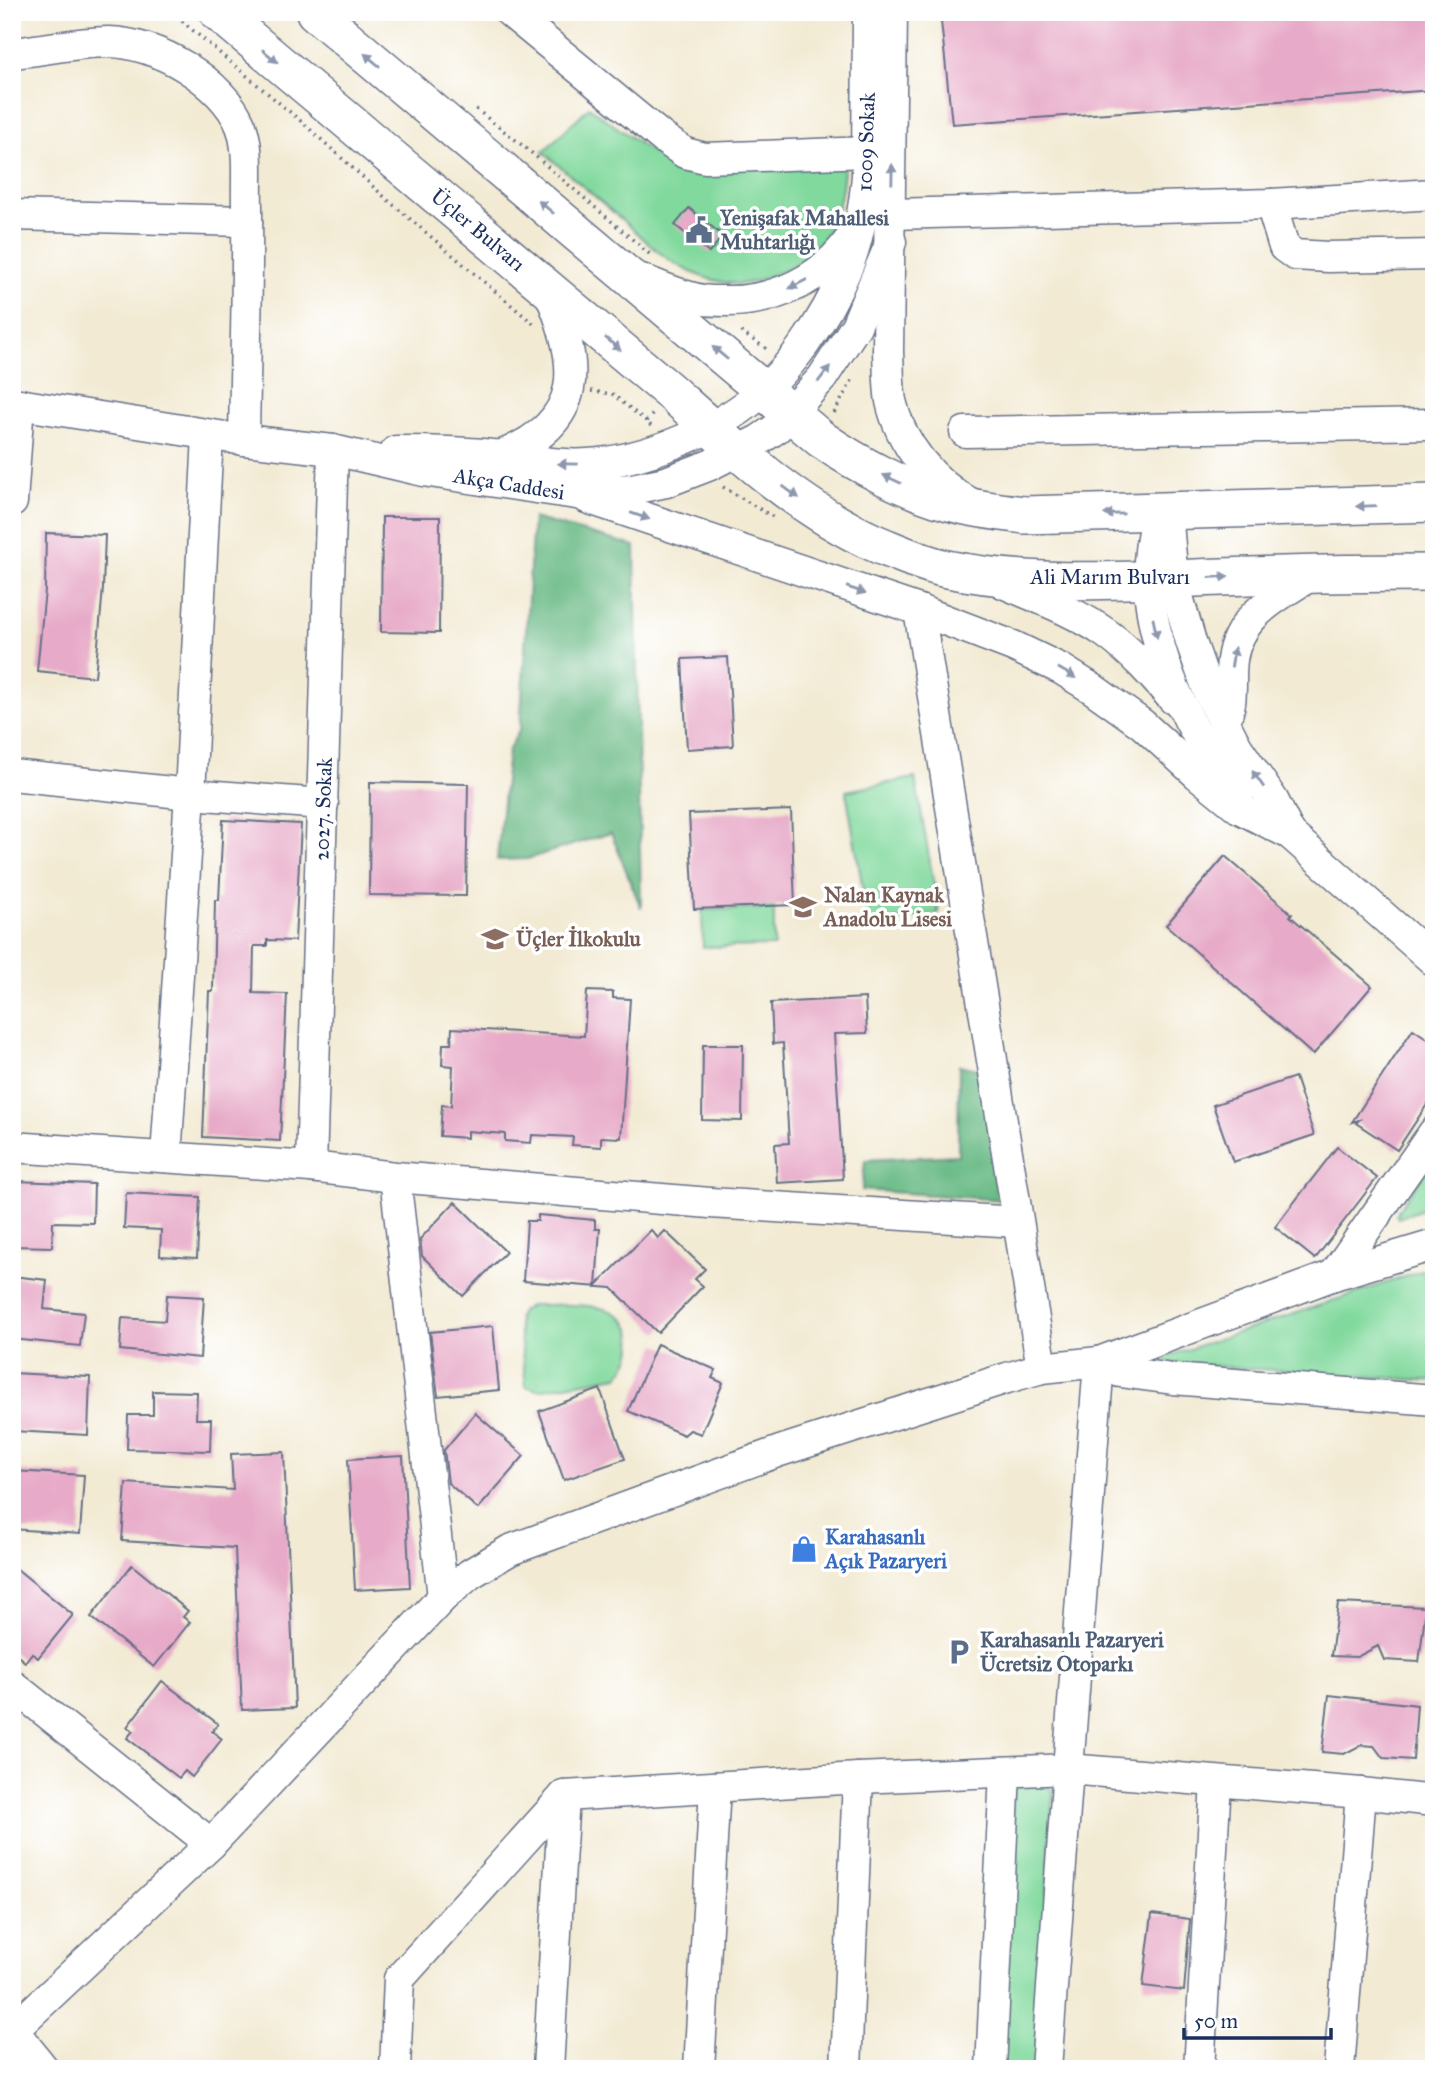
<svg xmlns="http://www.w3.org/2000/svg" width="1446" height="2081" viewBox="0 0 1446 2081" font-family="'IM FELL Great Primer',serif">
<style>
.green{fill:#81d99d;stroke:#4e847e;stroke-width:2}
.forest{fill:#68b984;stroke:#427471;stroke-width:2}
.building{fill:#e7aac8}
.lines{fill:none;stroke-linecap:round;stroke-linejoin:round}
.minor-casing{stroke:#667087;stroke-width:33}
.major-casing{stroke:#667087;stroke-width:40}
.path{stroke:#667087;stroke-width:3.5;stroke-dasharray:2 5;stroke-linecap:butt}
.minor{stroke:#fff;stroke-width:30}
.major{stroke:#fff;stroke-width:37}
.oneway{fill:#8d97ae}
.labels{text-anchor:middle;stroke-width:7;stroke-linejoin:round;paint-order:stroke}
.street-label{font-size:21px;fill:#1b2f5e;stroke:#fff}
.service-label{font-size:21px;font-weight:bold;fill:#4e5e75;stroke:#fff;text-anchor:start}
.education-label{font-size:21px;font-weight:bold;fill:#785e54;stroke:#fff;text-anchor:start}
.shop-label{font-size:21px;font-weight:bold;fill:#366cbe;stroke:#fff;text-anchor:start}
</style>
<rect width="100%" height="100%" fill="#fff"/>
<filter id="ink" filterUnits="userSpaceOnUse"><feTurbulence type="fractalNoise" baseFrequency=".0143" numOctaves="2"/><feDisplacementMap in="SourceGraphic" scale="14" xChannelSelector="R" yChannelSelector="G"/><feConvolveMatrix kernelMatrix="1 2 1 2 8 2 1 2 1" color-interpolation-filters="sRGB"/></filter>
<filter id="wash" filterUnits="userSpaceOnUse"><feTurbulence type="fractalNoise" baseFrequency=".00686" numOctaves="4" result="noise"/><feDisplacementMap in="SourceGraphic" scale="28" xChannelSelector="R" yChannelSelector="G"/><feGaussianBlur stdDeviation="1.57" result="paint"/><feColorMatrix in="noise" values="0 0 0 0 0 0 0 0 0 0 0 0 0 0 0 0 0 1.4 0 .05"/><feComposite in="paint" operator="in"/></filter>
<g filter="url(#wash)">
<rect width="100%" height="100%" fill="#f2ead3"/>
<g class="green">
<path d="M589,107L668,164L682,166L844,167C842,209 830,248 788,268C773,275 754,284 738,284C720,283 703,278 687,270C665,260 646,241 628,225C600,201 571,176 543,152Z"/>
<polygon points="915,778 939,913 869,925 846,791"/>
<polygon points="774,908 774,946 703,947 702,910"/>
<polygon points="1434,1160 1434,1205 1398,1218 1396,1215 1399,1209"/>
<polygon points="1434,1267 1434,1381 1171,1363 1164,1360 1168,1356"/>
<path d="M532,1305C560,1306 627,1297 632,1336C634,1352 629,1364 618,1376L537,1390L526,1386L518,1318L521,1311Z"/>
<polygon points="1026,1782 1044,1784 1053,1790 1037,2069 1000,2069 1013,1791"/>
</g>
<g class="forest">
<polygon points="533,518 635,546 641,908 611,833 527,859 497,860 508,751 520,729"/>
<polygon points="959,1065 983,1070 1003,1200 862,1190 865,1160 958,1155"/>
</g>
<g id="blocks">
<g class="building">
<polygon points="940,12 1434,12 1434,90 952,124"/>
<polygon points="689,208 723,236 709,253 675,225"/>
<polygon points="382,517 440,517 439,633 381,632"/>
<polygon points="46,533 105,535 103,588 95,677 37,671 45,590"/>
<polygon points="728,657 733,746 687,749 682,659"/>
<polygon points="370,782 468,784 466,896 369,895"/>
<polygon points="791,810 795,905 694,909 689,814"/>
<polygon points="223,820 301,824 295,941 267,940 267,946 254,946 253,993 287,994 280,1141 203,1137 209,991 213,991 215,900 219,900"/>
<polygon points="1225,856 1292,914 1290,916 1372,986 1313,1055 1166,925"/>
<polygon points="587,991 613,992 613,998 630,999 621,1138 601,1137 601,1147 572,1145 573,1137 532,1135 531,1143 505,1141 505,1134 467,1131 467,1138 440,1136 442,1105 451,1106 453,1066 442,1065 443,1044 451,1044 452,1028 584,1036"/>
<polygon points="865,998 867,1033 834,1034 843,1179 777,1183 775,1144 789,1143 783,1043 773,1044 771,1003"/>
<polygon points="1413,1029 1434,1043 1434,1094 1397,1150 1356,1123 1359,1120 1352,1122"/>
<polygon points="703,1045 743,1045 742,1121 702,1120"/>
<polygon points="1295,1077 1314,1135 1233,1162 1213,1105"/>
<polygon points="1337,1147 1377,1178 1315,1259 1275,1227"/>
<polygon points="15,1181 94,1184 93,1223 53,1222 52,1247 13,1246"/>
<polygon points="126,1193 200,1197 197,1258 160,1256 161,1230 124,1228"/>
<polygon points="455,1202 506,1252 463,1296 422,1256 420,1239"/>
<polygon points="538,1215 595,1220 595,1229 600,1229 596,1286 651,1230 658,1238 665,1231 705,1269 695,1279 703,1286 658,1333 612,1288 523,1281 527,1221 538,1221"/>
<polygon points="12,1276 47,1280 44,1309 84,1313 80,1346 12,1339"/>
<polygon points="167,1295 204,1297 200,1358 120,1350 122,1318 165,1321"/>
<polygon points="493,1326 499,1390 438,1396 430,1332"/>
<polygon points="657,1344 716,1370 712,1378 723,1383 701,1434 690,1430 684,1435 628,1411"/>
<polygon points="12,1373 90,1377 88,1435 12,1431"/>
<polygon points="600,1389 625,1459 564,1480 539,1411"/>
<polygon points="153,1391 197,1392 196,1419 211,1419 210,1451 127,1449 128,1415 153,1415"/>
<polygon points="475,1413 524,1456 478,1509 448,1483 444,1450"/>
<polygon points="284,1452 295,1708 242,1710 235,1548 122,1541 126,1483 233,1490 231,1454"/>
<polygon points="403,1456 410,1587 355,1590 348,1459"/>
<polygon points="12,1471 84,1475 80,1534 12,1529"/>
<polygon points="12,1565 73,1615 38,1658 32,1653 25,1662 12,1651"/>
<polygon points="132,1565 188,1611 183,1617 190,1622 154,1667 91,1617"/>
<polygon points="1338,1603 1426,1607 1419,1662 1384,1660 1378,1646 1357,1657 1331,1656"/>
<polygon points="162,1681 218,1724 212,1731 222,1739 192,1777 185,1771 179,1778 127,1738 133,1731 127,1727"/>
<polygon points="1329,1695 1417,1705 1413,1760 1383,1758 1374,1746 1361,1745 1344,1754 1322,1752"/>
<polygon points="1152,1914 1190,1919 1184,1991 1143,1986"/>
</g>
</g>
</g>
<g filter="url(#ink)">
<use href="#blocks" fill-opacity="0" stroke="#667087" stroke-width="2"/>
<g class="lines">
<defs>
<g id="minor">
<polyline points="510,12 663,138 685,153 705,158 868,152"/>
<path d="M892,12L888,352C889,368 888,385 891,401C900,443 933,483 970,503"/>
<path d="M12,53C42,50 79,42 108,42C156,42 223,81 241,126C250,150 246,180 247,206C248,284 245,362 244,440"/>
<polyline points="865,198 891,214 1271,204 1434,194"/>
<polyline points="1271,204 1284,247 1295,255 1328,257 1434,255"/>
<polyline points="12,215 247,221"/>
<path d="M636,277C657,285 680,296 703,300C710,301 718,301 725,301C774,302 823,279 851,238"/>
<polyline points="12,403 244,440 333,450 423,471 576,494 632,489 666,482 710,465 759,440 777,428 822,378 856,326 891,242"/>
<polyline points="965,432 1434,424"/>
<path d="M396,451C432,451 468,452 503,456C531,460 559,466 588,464C618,462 647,454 675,443C700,433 725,421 746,405C790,372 825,320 846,270C859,241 864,208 867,176L868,12"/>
<path d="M500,456C587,422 581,364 548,289"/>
<polyline points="587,498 919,610 1013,646 1061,669 1093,689 1142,724 1197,774 1239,808 1290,834 1434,961"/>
<polyline points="12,502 19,404"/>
<polyline points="1167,512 1173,579 1191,642 1209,693 1237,747 1273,800 1290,834"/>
<path d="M1157,513C1150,541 1146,570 1150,599C1158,665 1194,744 1239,794"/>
<path d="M1003,583C1036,597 1078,613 1107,634C1132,652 1153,676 1173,699"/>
<polyline points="919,610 1042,1368"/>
<path d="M1225,724C1226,717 1229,710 1230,703C1232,689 1230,674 1232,660C1238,614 1280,596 1314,573"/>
<polyline points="12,775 190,794 323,804"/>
<polyline points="12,1147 311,1167 395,1177 710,1203 1017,1222"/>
<polyline points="166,1157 190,794 208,435"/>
<polyline points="311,1167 333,450"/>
<polyline points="395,1177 443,1597"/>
<polyline points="1334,1275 1434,1132"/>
<polyline points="1099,1362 1120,1372 1173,1379 1434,1400"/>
<polyline points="12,1685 211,1844 443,1597 470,1574 510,1550 780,1451 1007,1378 1042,1368 1099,1362 1334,1275 1434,1245"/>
<polyline points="12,2029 44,2069"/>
<polyline points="12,2031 211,1844"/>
<polyline points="395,2069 399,1979 564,1796 858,1778 1068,1769 1099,1362"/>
<polyline points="548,2069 564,1796"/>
<polyline points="699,2069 715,1787"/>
<polyline points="846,2069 858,1778"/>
<polyline points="991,2069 1005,1772"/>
<polyline points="1046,2069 1068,1769 1361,1793 1434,1801"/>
<polyline points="1199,2069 1216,1782"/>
<polyline points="1339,2069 1361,1793"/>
</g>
<g id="major">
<path d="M218,12L672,393C733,448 801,511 877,544C899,553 923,564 947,569C1037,587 1130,580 1222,577C1292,574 1363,573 1434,573"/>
<path d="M315,12L821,439C857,464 906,490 949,502C974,509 999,512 1025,515L1434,503"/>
</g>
</defs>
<use href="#minor" class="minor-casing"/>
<use href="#major" class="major-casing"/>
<g class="path">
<polyline points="171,12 303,123 389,201 536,326"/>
<polyline points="476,109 527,149 653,257"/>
<polyline points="741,332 770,351"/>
<polyline points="591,391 612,394 646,421"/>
<polyline points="834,413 854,377"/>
<polyline points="651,426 646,421 653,414"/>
<polyline points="723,487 773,517"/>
</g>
<use href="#minor" class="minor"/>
<use href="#major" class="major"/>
</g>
<defs><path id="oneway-solid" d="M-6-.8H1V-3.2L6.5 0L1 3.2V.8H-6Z" transform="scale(1.75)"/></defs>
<g class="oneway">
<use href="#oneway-solid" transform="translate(270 56) rotate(40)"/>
<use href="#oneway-solid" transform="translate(372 60) rotate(-140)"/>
<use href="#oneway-solid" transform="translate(892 174) rotate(-89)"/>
<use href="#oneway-solid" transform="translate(546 207) rotate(-140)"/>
<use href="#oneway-solid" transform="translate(798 284) rotate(153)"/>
<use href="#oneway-solid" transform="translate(613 344) rotate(40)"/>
<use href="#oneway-solid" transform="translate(720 353) rotate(-140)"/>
<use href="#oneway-solid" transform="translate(824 374) rotate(-53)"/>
<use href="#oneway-solid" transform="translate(568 464) rotate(-179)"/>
<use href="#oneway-solid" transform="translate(892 479) rotate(-155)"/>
<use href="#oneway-solid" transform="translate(791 492) rotate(36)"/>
<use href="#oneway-solid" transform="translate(1366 506) rotate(178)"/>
<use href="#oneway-solid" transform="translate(1114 514) rotate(179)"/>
<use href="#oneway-solid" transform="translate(640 516) rotate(19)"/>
<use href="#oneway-solid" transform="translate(1219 577) rotate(-2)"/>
<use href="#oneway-solid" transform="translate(856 590) rotate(19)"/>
<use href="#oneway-solid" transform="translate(1155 628) rotate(78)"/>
<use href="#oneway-solid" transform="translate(1233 657) rotate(-81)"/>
<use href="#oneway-solid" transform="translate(1067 673) rotate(30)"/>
<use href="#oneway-solid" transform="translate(1258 779) rotate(-125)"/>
</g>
</g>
<defs>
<symbol id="civic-bare" viewBox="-9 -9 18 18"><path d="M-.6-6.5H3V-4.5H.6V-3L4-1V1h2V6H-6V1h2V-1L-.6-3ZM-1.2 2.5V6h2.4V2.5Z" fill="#5c6f8a" stroke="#fff" stroke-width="2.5" paint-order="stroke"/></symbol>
<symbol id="school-bare" viewBox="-9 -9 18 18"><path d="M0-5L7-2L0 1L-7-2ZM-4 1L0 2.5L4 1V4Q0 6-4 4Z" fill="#8d6e63" stroke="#fff" stroke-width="2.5" paint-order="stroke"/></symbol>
<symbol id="shop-bare" viewBox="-9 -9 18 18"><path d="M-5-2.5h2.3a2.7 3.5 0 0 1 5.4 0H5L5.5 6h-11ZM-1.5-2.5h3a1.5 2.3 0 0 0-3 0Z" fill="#3f7fe0" stroke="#fff" stroke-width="2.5" paint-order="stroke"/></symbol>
<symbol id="parking-bare" viewBox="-9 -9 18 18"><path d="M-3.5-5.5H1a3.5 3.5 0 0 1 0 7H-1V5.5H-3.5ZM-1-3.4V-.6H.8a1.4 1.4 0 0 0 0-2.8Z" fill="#5c6f8a" stroke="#fff" stroke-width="2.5" paint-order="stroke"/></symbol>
</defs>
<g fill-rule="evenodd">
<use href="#civic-bare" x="680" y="211" width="38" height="38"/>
<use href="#school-bare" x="784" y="888" width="38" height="38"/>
<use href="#school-bare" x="476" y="920" width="38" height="38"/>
<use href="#shop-bare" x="785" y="1530" width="38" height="38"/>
<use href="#parking-bare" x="940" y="1633" width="38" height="38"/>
</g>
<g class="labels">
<g class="street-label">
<text transform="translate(866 142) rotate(-88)" y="7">1009 Sokak</text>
<text transform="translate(478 230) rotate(40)" y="7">Üçler Bulvarı</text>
<text transform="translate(509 484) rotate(9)" y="7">Akça Caddesi</text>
<text x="1110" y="584">Ali Marım Bulvarı</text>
<text transform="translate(323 809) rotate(-88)" y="7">2027. Sokak</text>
</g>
<g class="service-label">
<text x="720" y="225">Yenişafak Mahallesi<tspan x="720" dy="24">Muhtarlığı</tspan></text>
<text x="980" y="1647">Karahasanlı Pazaryeri<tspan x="980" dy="24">Ücretsiz Otoparkı</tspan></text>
</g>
<g class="education-label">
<text x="824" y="902">Nalan Kaynak<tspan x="824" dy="24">Anadolu Lisesi</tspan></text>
<text x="516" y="946">Üçler İlkokulu</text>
</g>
<g class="shop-label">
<text x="825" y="1544">Karahasanlı<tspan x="825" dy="24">Açık Pazaryeri</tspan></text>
</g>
</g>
<rect width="1446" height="2081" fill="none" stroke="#fff" stroke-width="42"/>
<path d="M1184 2028v10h147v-10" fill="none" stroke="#1b2f5e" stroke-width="3.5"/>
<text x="1194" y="2028" font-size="21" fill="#1b2f5e" stroke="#ffffff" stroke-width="5" paint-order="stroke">50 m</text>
</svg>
